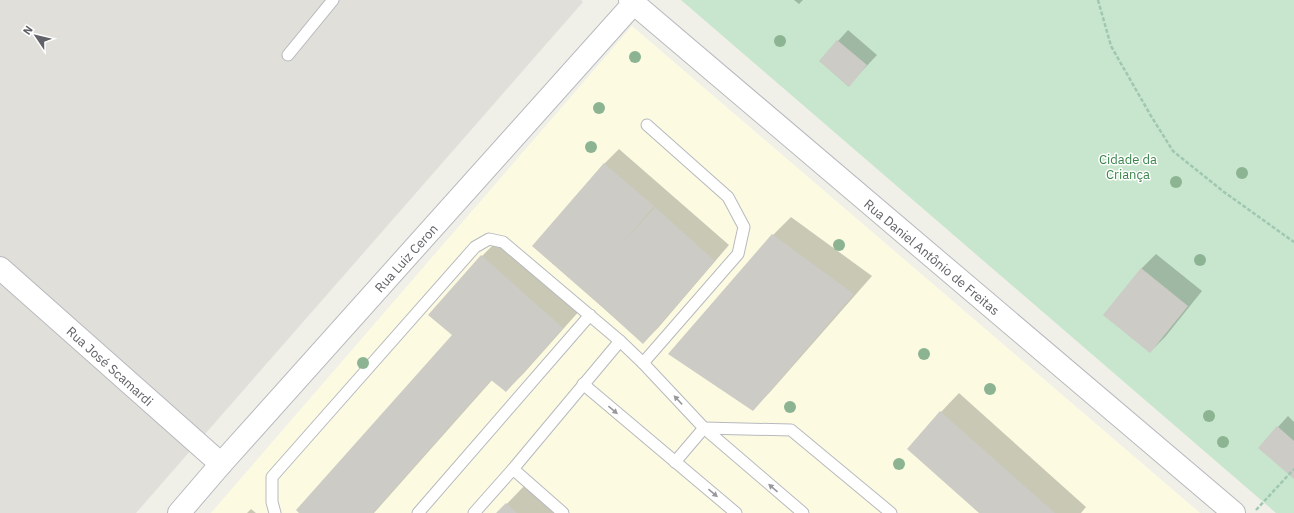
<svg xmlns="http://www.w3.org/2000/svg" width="1294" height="513" viewBox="0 0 1294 513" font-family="'IBM Plex Sans',sans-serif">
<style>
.commercial{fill:#fcfbe2}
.industrial{fill:#e0dfda}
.green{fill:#c7e6cd}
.shadow{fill:#0003}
.building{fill:#cccbc5}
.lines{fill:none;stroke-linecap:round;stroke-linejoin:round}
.service-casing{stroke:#b8b9be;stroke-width:13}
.minor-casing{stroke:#b8b9be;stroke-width:24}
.path{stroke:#a0c7b2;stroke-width:2.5;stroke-dasharray:4 2;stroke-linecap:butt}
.service{stroke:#fff;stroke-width:11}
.minor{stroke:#fff;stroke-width:22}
.tree{fill:#8cb492}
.oneway{fill:#98999c}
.labels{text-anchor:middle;stroke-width:3;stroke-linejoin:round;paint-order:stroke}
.park-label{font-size:13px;fill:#3b834b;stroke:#fff}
.street-label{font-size:13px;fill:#606267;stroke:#fff}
</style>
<rect width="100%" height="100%" fill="#f0f0e9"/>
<polygon class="commercial" points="632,26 1200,513 211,513"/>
<polygon class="industrial" points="0,0 581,0 583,2 136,513 0,513"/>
<polygon class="green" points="681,0 1294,0 1294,513 1276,513"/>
<g class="shadow">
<polygon points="794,0 803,0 799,4"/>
<polygon points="848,30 877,55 848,86 820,61"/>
<polygon points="619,149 729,245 658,328 643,343 533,246 605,163"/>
<polygon points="791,217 872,276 771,391 753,410 773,235"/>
<polygon points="500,238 581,309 524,373 506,391 493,379 374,513 301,513 453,335 430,315 482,256"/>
<polygon points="1156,254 1202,291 1165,337 1150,352 1105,315 1142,268"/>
<polygon points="959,393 1086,507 1081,513 980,513 908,449 941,412"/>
<polygon points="1288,416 1294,422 1294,478 1278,427"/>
<polygon points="525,485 555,513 498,513"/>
<polygon points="251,509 256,513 247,513"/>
</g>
<g class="building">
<polygon points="837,40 867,65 849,87 819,61"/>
<polygon points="604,163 654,206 620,246 655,207 715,261 643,344 600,305 532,246"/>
<polygon points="772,234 854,294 753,411 668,354"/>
<polygon points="481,255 563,328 506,392 491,380 373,513 299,513 296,510 452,335 428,315"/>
<polygon points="1141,268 1188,306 1150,353 1103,315"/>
<polygon points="940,411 1055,513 979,513 907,449"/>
<polygon points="1277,426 1294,441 1294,479 1258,448"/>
<polygon points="506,503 517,513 496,513"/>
</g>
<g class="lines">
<defs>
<g id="service">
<polyline points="288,55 333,0"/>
<polyline points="643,363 738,254 744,227 728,197 647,125"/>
<polyline points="583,384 736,513"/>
<polyline points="675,462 704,428 791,430 891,513"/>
<polyline points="513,469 563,513"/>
<polyline points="275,513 272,502 272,477 475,247 489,239 503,242 620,341 643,363 704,428 803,513"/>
<polyline points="418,513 590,315"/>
<polyline points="474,513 513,469 620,341"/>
</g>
<g id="minor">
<polyline points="630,0 1234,513"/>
<polyline points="0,268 221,464"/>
<polyline points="179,513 221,464 634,3"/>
</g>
</defs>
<use href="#service" class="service-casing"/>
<use href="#minor" class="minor-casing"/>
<g class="path">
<polyline points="1098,0 1111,46 1151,116 1173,151 1224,192 1294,242"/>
<polyline points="1256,510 1294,469"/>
</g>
<use href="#service" class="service"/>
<use href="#minor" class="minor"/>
</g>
<g class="tree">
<circle cx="780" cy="41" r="6"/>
<circle cx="635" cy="57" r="6"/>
<circle cx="599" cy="108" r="6"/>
<circle cx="591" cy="147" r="6"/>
<circle cx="1242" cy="173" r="6"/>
<circle cx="1176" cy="182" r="6"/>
<circle cx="839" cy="245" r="6"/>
<circle cx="1200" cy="260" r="6"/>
<circle cx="924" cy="354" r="6"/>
<circle cx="363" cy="363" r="6"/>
<circle cx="990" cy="389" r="6"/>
<circle cx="790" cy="407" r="6"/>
<circle cx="1209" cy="416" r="6"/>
<circle cx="1223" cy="442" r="6"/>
<circle cx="899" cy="464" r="6"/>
</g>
<defs><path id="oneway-solid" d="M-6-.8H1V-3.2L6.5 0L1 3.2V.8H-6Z"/></defs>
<g class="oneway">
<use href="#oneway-solid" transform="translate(678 400) rotate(-133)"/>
<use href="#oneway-solid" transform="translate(613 410) rotate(40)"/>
<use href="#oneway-solid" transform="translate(773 488) rotate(-139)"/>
<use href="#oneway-solid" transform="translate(713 493) rotate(40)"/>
</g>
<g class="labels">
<g class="park-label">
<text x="1128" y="164">Cidade da<tspan x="1128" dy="15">Criança</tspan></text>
</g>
<g class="street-label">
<text transform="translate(932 257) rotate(40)" y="5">Rua Daniel Antônio de Freitas</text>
<text transform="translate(406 258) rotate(-48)" y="5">Rua Luiz Ceron</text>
<text transform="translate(110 366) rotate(42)" y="5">Rua José Scamardi</text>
</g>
</g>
<g transform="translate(36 36) rotate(305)" stroke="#ffffff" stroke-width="3" paint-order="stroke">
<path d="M0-3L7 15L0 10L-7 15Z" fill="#606267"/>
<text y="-6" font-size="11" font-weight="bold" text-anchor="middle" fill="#606267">N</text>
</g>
</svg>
